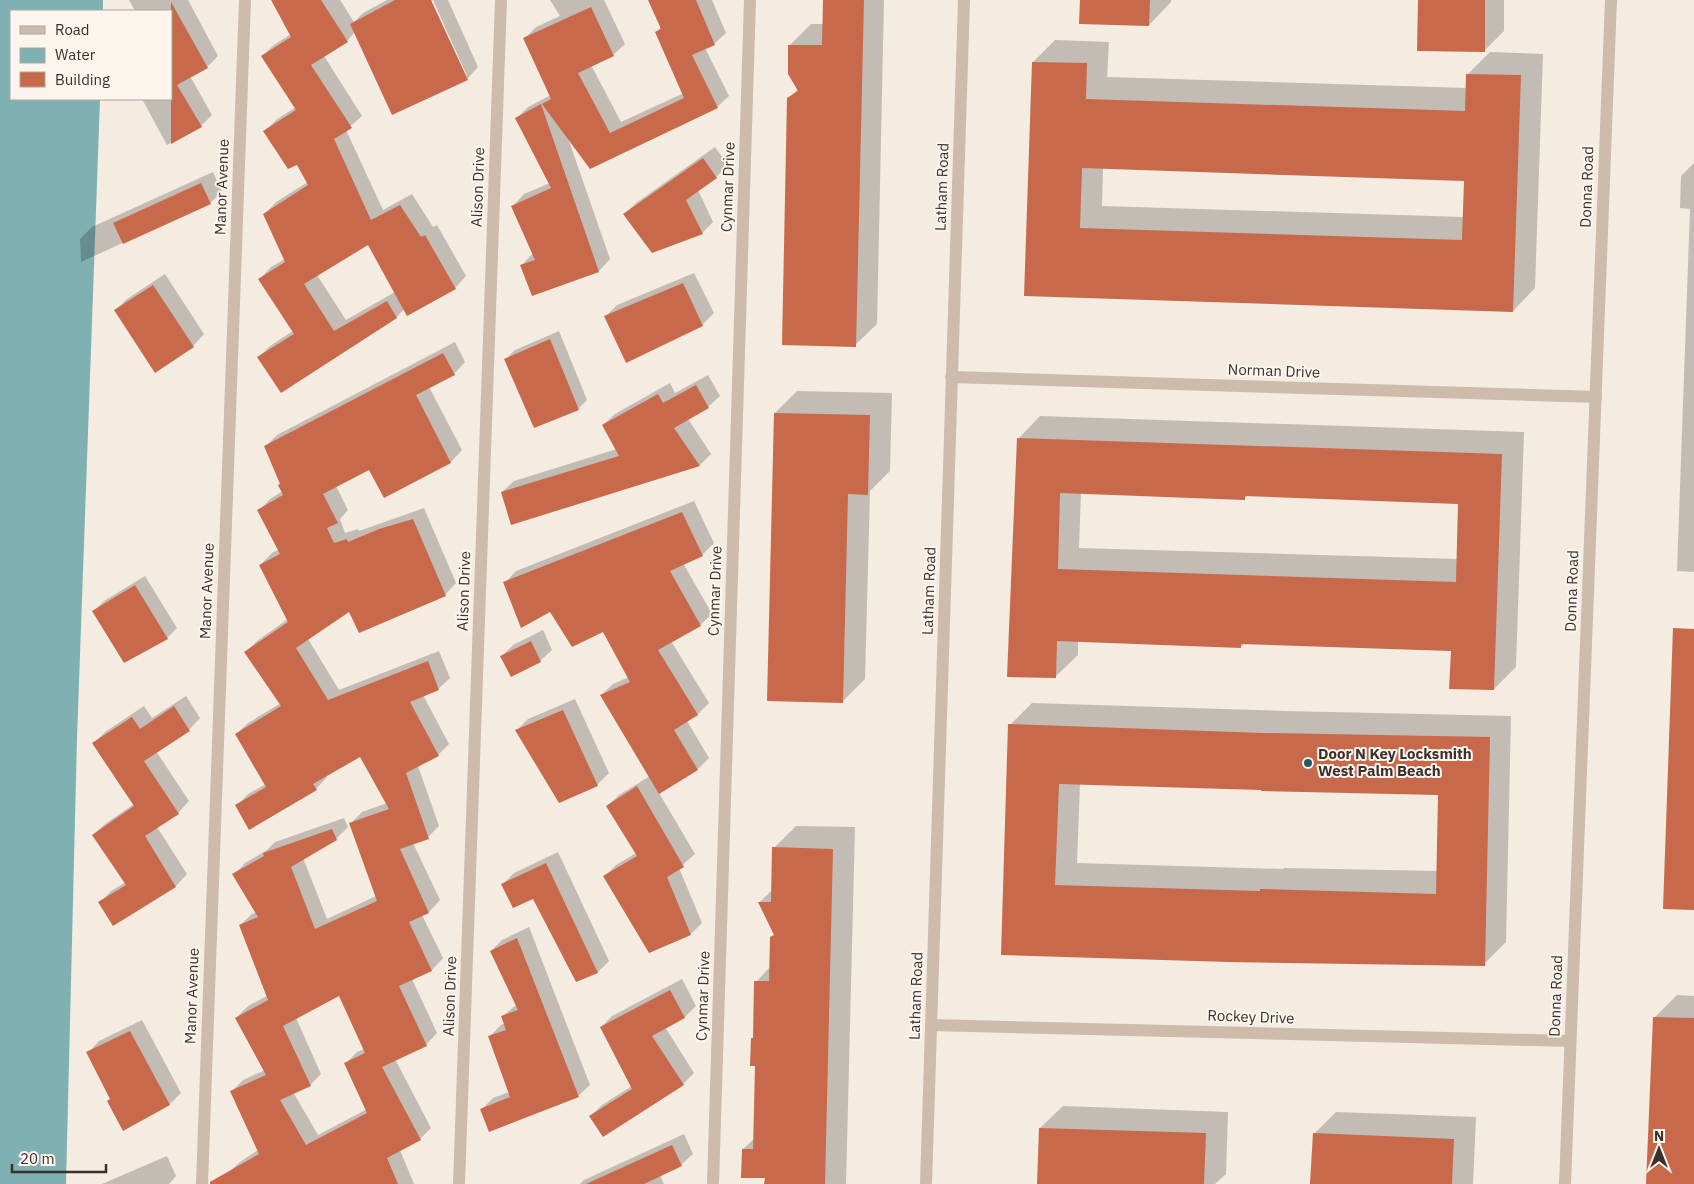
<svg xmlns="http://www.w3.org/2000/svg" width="1694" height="1184" viewBox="0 0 1694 1184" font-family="'IBM Plex Sans',sans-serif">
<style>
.water{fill:#7fb0b2}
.shadow{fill:#0003;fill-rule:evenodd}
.building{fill:#c8694b;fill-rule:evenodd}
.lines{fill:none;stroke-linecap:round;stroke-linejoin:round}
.minor{stroke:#cdbbac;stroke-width:12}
.poi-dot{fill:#1f5a5e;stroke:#fbf5ee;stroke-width:2}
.labels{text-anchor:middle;stroke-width:4;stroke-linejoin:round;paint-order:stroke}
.street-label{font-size:15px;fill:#3b302b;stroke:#fbf5ee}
.poi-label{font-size:15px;font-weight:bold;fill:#3b302b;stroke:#fbf5ee;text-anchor:start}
</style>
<rect width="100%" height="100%" fill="#f4ebe1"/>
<polygon class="water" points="0,0 103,0 103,11 11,11 11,99 100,99 77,738 66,1184 0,1184"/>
<g class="shadow">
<polygon points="129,0 188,0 218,56 207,67 190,76 212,115 201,126 167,145 142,99 171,99 171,11 135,11"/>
<path d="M272,0H340L354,22L363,13L387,0H448L478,67L467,79L355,32L347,41L324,56L362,116L346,130L383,210L412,194L433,227L437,225L466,276L455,288L404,309L397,317L281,391L259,357L270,346L293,331L260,279L271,267L285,259L265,214L276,202L308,182L298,163L265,131L276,120L296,107L262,56L274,45L291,34ZM433,0L467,76H464L430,1ZM368,243L395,292L346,320L317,275Z"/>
<polygon points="550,0 604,0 625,44 613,55 591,65 621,122 684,93 656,32 662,26 649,0 712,0 726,33 714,44 705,48 729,96 717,107 590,167 568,138 610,259 599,271 532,295 522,265 533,253 513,206 524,194 550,183 516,119 528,107 551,95 525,38 536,27 560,16"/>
<polygon points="824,0 884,0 877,324 855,345 788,99 798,89 790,45 811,24 823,24"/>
<polygon points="1081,0 1171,0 1171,2 1149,25"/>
<polygon points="1419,0 1504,0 1504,31 1484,51"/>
<path d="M1055,40L1109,42L1107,77L1467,88L1468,74L1490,52L1543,54L1535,288L1513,311L1025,295L1033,62ZM1103,167L1465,180L1464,217L1102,206Z"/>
<polygon points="715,147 728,165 716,177 698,190 713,222 702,233 625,214 636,203"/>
<polygon points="1694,163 1694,572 1677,571 1690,209 1680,208 1681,176"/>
<polygon points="213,172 222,192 210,203 81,262 80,239 92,227"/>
<polygon points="694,273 714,313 702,325 605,317 617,305"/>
<polygon points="165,274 204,334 193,346 116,310 127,299"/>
<polygon points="559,331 587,400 578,409 506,359 515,350"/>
<path d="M455,342L465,362L454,374L429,387L462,450L451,462L385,496L370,469L336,486L348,510L340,519L345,533L358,529L359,531L424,508L456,583L445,595L350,610L308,639L339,690L439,651L450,678L438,689L423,695L449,744L438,755L418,766L439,826L428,837L413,843L440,900L429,912L422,915L443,958L432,970L412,979L437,1033L426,1045L395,1059L431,1128L420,1139L400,1150L414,1184H235L228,1173L240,1162L258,1150L231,1092L243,1080L265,1070L236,1018L248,1006L267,996L240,925L252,914L256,912L234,875L245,863L267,850L275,842L344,818L348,827L336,839L303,858L327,919L376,896L351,823L362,812L387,803L360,755L326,775L327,777L316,789L237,806L248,794L266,784L236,734L248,723L281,703L246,652L257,641L288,619L260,565L272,553L279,549L259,511L270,499L283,491L281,483L265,447L277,435ZM339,994L364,1049L357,1052L345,1064L367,1109L318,1135L293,1092L310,1085L321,1074L296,1018Z"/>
<polygon points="708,375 720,396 708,407 688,419 711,454 700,465 512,523 502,492 514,481 617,449 603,425 615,414 670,383 675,393"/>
<polygon points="797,391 892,393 890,471 870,491 865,679 843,701 775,413"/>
<path d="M1040,416L1524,432L1516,667L1494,689L1452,650L1245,643L1241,647L1078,641V655L1055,677L1018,439ZM1081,492L1245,498L1248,495L1460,503L1458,559L1079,548Z"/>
<polygon points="694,501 714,543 702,555 683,563 712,614 700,625 671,641 709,703 698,714 687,721 709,758 698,769 659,793 695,854 679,868 702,923 691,934 649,951 604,877 616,865 636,853 607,806 619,795 650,776 601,695 613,684 629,677 603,631 551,610 505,583 516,571"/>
<polygon points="145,576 177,628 167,638 94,611 104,601"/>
<polygon points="543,630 552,650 540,661 502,656 513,645"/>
<polygon points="186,696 200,718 189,730 156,751 189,801 178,813 157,827 187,874 176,886 113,924 100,903 111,891 126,882 93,835 105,824 134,804 94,743 105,732 144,706 152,718"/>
<polygon points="575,699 609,773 597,785 560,802 517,730 528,719"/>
<path d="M1032,703L1286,711L1511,716L1506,942L1484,964L1003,954L1010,725ZM1080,783L1439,794L1437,871L1284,868L1283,869L1077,863Z"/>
<polygon points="796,826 855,827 846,1184 766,1184 766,1177 743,1149 755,1138 757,1065 752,1039 754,1037 756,982 771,966 775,934 760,902 773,889 774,848"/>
<polygon points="558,852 609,961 598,972 577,981 533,897 503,884 514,873"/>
<polygon points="529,927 590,1085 578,1096 482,1109 493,1098 509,1092 489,1037 501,1025 505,1023 503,1016 517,1004 491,951 502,940"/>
<polygon points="682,979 696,1006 685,1017 665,1027 694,1073 683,1084 591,1116 602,1105 632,1086 601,1027 612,1016"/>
<polygon points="1677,995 1694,996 1694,1184 1648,1184 1655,1017"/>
<polygon points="142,1020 181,1093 170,1104 111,1099 88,1053 99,1041"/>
<polygon points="1063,1106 1228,1112 1226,1174 1215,1184 1038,1184 1040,1128"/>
<polygon points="1336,1112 1476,1117 1473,1184 1312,1184 1314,1134"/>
<polygon points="684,1134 693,1154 681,1165 660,1175 664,1184 580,1184 584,1180"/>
<polygon points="167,1156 176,1176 169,1184 102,1184"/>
</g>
<g class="building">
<polygon points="271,0 321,0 348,42 311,65 352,128 334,139 371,220 400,205 421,237 425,235 456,289 407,316 368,245 304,284 334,331 387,301 397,318 281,393 257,357 294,334 258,279 285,262 263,214 308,185 297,165 288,169 263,131 296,110 261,56 291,37"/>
<polygon points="395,0 431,0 468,80 392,115 350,24"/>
<polygon points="648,0 696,0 715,45 692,55 718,108 590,169 542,104 551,99 523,38 591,7 614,56 578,73 610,133 684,98 655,32 661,29"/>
<polygon points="823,0 864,0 856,347 782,345 787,98 798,91 788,74 788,45 822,45"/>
<polygon points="1080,0 1150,0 1149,26 1079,24"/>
<polygon points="1418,0 1485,0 1485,52 1417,51"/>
<polygon points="171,2 208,68 177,85 202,127 171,144"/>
<path d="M1032,62L1087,63L1086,99L1465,111L1466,74L1521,75L1513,312L1024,296ZM1082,168L1464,181L1462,240L1080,228Z"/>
<polygon points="541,104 599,272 532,296 520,265 535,260 511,206 551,188 515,118"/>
<polygon points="703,158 717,178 686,200 703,234 652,253 623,214"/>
<polygon points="201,183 211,204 123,244 113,223"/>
<polygon points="683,283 703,326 626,363 604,316"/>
<polygon points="153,285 194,347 155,373 114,310"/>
<polygon points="550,339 579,410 534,428 504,359"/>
<path d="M443,353L455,375L416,395L451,463L384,498L369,470L323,494L338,523L327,528L334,543L347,539L348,542L379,529L413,519L446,596L359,633L349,612L296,648L328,700L428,661L439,690L410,702L439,756L406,773L429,839L400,849L429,913L409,922L432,971L399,986L427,1046L382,1067L421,1140L387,1158L398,1184H210V1182L259,1154L230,1091L266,1075L235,1018L268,1000L239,925L258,917L232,874L264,856L263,853L332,829L337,840L291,867L315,929L377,901L349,823L389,809L360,757L313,784L317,790L249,830L235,805L266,787L235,734L281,706L244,652L288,622L259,565L280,554L257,510L283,495L278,485L280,484L264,446ZM339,996L365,1053L344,1063L367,1113L306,1145L280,1100L311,1086L283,1026Z"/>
<polygon points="696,385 709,408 674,428 700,466 511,525 501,492 619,456 602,425 658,394 663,403"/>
<polygon points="774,413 870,415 868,495 848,494 843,703 767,701"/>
<path d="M1017,438L1502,454L1494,690L1449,689L1451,651L1241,644V648L1057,641L1056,678L1007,677ZM1060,493L1245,500V496L1458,504L1456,582L1058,569Z"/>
<polygon points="682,512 703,556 670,571 701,626 658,650 698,715 674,730 698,770 659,794 600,695 630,682 603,632 572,647 550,612 521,628 503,582"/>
<polygon points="135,585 168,639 124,663 92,611"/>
<polygon points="1673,628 1694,629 1694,910 1663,909"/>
<polygon points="531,641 541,662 511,677 500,656"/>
<polygon points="174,706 190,731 144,761 179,814 145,836 176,887 113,926 98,902 126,885 92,835 134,806 92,743 132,717 140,729"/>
<polygon points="563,710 598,786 559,803 515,730"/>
<path d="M1008,724L1263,733L1490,737L1485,966L1229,962L1001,955ZM1059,784L1261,790V791L1438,795L1436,894L1260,889V891L1055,885Z"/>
<polygon points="637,786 684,867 667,877 691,935 649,953 603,876 637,856 606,806"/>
<polygon points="772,847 833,849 825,1184 764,1184 765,1178 741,1178 742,1149 753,1149 755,1066 750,1066 751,1038 753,1038 754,981 769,981 770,937 774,935 758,902 771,902"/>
<polygon points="546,863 598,973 576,982 533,899 513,908 501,884"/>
<polygon points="517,938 579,1097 489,1132 480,1109 510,1097 488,1036 506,1030 501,1016 518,1010 490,951"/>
<polygon points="670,990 685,1018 652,1036 684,1085 603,1137 589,1116 632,1089 600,1027"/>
<polygon points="1653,1017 1694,1018 1694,1184 1646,1184"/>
<polygon points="130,1031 170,1105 123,1131 107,1101 110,1099 86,1052"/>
<polygon points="1039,1128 1206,1133 1204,1184 1037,1184"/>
<polygon points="1313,1133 1454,1139 1452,1184 1310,1184"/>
<polygon points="672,1145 682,1166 644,1184 586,1184"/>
</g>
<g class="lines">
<g class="minor">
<polyline points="951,377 1596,397"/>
<polyline points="931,1025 1570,1041"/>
<polyline points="202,1184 245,0"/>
<polyline points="459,1184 501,0"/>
<polyline points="713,1184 750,0"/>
<polyline points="926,1184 964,0"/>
<polyline points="1565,1184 1611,0"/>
</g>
</g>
<circle class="poi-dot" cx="1308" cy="763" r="5"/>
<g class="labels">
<g class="street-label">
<text transform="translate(222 187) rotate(-88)" y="5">Manor Avenue</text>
<text transform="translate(478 187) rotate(-88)" y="5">Alison Drive</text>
<text transform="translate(728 187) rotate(-88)" y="5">Cynmar Drive</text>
<text transform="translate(942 187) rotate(-88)" y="5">Latham Road</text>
<text transform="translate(1587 187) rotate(-88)" y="5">Donna Road</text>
<text transform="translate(1274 371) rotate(2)" y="5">Norman Drive</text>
<text transform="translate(207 591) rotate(-88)" y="5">Manor Avenue</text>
<text transform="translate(464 591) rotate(-88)" y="5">Alison Drive</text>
<text transform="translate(715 591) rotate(-88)" y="5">Cynmar Drive</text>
<text transform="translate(929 591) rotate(-88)" y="5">Latham Road</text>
<text transform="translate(1572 591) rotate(-88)" y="5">Donna Road</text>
<text transform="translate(192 996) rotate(-88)" y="5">Manor Avenue</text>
<text transform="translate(450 996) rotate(-88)" y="5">Alison Drive</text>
<text transform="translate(703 996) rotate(-88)" y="5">Cynmar Drive</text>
<text transform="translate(916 996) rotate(-88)" y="5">Latham Road</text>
<text transform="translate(1556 996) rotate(-88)" y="5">Donna Road</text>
<text transform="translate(1251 1017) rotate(2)" y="5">Rockey Drive</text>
</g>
<g class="poi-label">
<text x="1318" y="759">Door N Key Locksmith<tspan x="1318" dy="17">West Palm Beach</tspan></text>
</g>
</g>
<rect x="10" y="10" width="162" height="90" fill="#fbf5ee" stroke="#aea6a0"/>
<rect x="20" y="26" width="25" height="8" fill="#cdbbac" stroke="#aea6a0"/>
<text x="55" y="35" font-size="15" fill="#3b302b">Road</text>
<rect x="20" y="48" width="25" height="15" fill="#7fb0b2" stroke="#aea6a0"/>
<text x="55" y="60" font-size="15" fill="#3b302b">Water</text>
<rect x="20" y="72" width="25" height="15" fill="#c8694b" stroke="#aea6a0"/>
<text x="55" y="85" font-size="15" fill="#3b302b">Building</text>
<g transform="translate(1659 1149)" stroke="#fbf5ee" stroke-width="4" paint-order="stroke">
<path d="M0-4L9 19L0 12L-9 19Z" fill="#3b302b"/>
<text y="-8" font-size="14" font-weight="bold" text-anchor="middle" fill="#3b302b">N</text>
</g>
<path d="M12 1164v8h94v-8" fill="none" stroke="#3b302b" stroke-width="2.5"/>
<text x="20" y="1164" font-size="15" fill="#3b302b" stroke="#fbf5ee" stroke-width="4" paint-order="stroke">20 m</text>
</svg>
